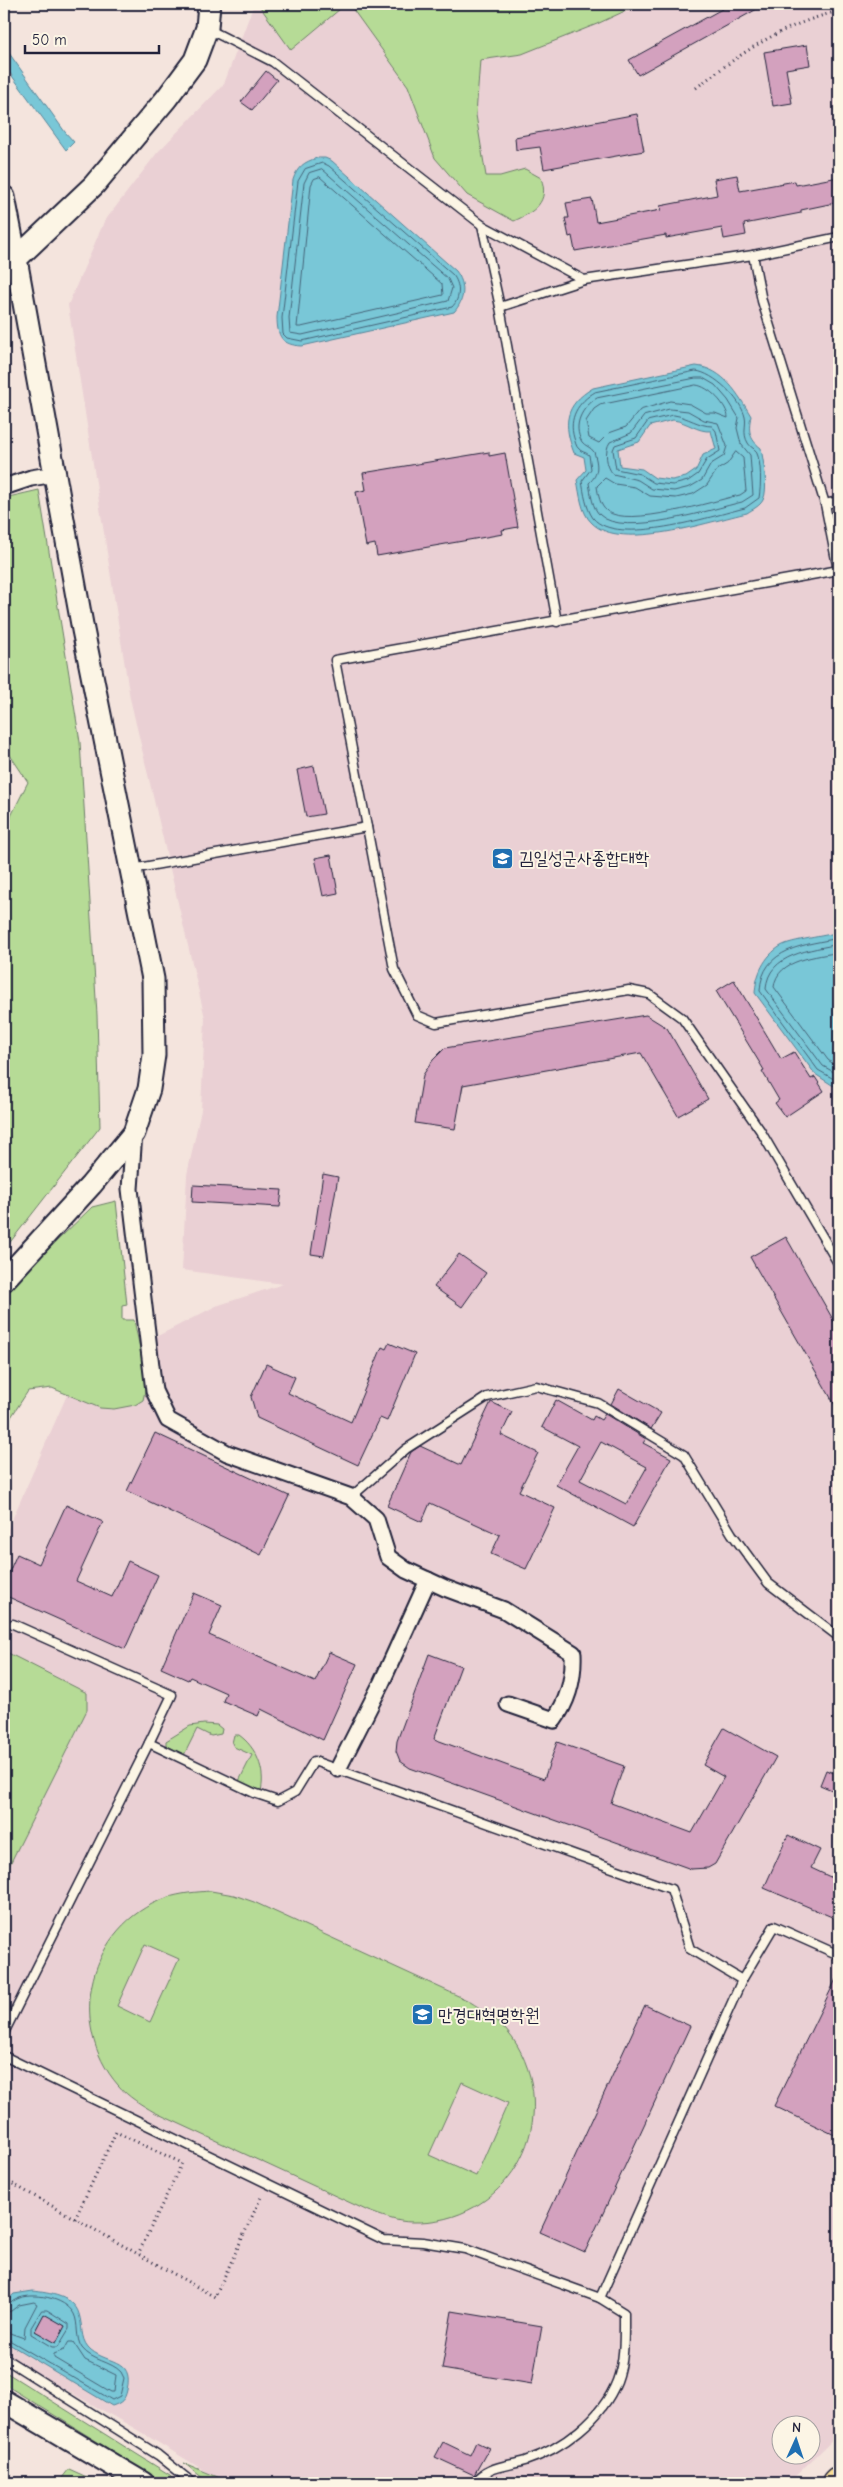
<svg xmlns="http://www.w3.org/2000/svg" width="843" height="2487" viewBox="0 0 843 2487" font-family="'Comic Neue','Poor Story',sans-serif">
<style>
.built{fill:#ead0d4;fill-rule:evenodd}
.green{fill:#b6db96;stroke:#6c7e68;fill-rule:evenodd}
.water{fill:#79c7d7;stroke:#568599;fill-rule:evenodd}
.lines{fill:none;stroke-linecap:round;stroke-linejoin:round}
.shore{stroke:#456479;stroke-width:1}
.building{fill:#d3a1be;stroke:#22223b;fill-rule:evenodd}
.lane-casing{stroke:#22223b;stroke-width:11}
.street-casing{stroke:#22223b;stroke-width:19}
.secondary-casing{stroke:#22223b;stroke-width:25}
.highway-casing{stroke:#22223b;stroke-width:31}
.path{stroke:#22223b;stroke-width:3;stroke-dasharray:1 4;stroke-linecap:butt}
.lane{stroke:#fcf5e5;stroke-width:8}
.street{stroke:#fcf5e5;stroke-width:15}
.secondary{stroke:#fcf5e5;stroke-width:21}
.highway{stroke:#fadf96;stroke-width:28}
.labels{text-anchor:middle;stroke-width:4;stroke-linejoin:round;paint-order:stroke}
.poi-label{font-size:18px;fill:#22223b;stroke:#fcf5e5;text-anchor:start}
</style>
<rect width="100%" height="100%" fill="#f4e4dd"/>
<filter id="ink" filterUnits="userSpaceOnUse"><feTurbulence type="fractalNoise" baseFrequency=".02" numOctaves="2"/><feDisplacementMap in="SourceGraphic" scale="10" xChannelSelector="R" yChannelSelector="G"/><feConvolveMatrix kernelMatrix="1 2 1 2 8 2 1 2 1" color-interpolation-filters="sRGB"/></filter>
<g filter="url(#ink)">
<path class="built" d="M254,4H839V2434L788,2483H225L134,2428L4,2355V1538L74,1379L216,1306L283,1284L182,1270L187,1175L201,1110L205,1018L130,698L68,305L104,222L157,153L224,84ZM780,2424H810V2454H780Z"/>
<g class="green">
<polygon points="258,4 346,4 291,50"/>
<path d="M349,4H640L597,24L522,54L480,60L476,115L486,176H500L525,169L541,178C550,202 534,212 514,221L467,195L435,158L408,86Z"/>
<polygon points="39,490 80,742 97,1015 100,1127 4,1250 4,860 11,816 28,782 4,746 4,498"/>
<polygon points="116,1201 127,1305 122,1306 122,1320 134,1320 147,1382 143,1400 135,1405 114,1409 100,1408 52,1388 28,1391 4,1428 4,1292 92,1207"/>
<polygon points="4,1651 87,1693 87,1710 4,1876"/>
<polygon points="204,1724 217,1725 222,1729 221,1734 211,1736 197,1729 184,1755 166,1745 166,1741 190,1726"/>
<path d="M234,1735H239C256,1747 266,1770 261,1791L239,1781L252,1755L234,1747L232,1743Z"/>
<path d="M211,1891L234,1895L254,1902L467,2000C487,2012 505,2025 517,2045C564,2126 505,2225 412,2222C397,2222 382,2216 368,2211L154,2112C142,2105 128,2097 118,2085C65,2024 89,1925 166,1898C181,1893 196,1892 211,1891ZM145,1944L179,1959L150,2022L117,2006ZM462,2082L508,2103L476,2176L429,2155Z"/>
<polygon points="4,2371 170,2475 179,2483 164,2483 4,2384"/>
<polygon points="184,2463 232,2483 209,2483"/>
<polygon points="69,2469 100,2483 58,2483"/>
</g>
<g class="water">
<polygon points="4,46 65,132 74,142 66,150 4,65"/>
<path d="M317,158H325L332,161L456,271C466,284 465,300 454,312L302,346C282,345 277,337 277,317L293,180C297,167 304,162 317,158Z"/>
<path d="M696,366C724,369 738,394 751,416C748,430 749,439 761,448C763,460 769,489 763,500C760,506 753,509 747,513C711,521 621,552 592,523C581,513 580,494 577,480L586,470L584,457L574,453C563,424 564,405 593,388ZM673,420C688,422 697,432 711,431L716,449L703,455L696,470L686,477L672,480L655,478L642,469L620,466L618,449L639,442L650,426Z"/>
<path d="M839,932V1087L832,1085L815,1074L755,993C756,975 764,956 781,946C791,940 826,936 839,932Z"/>
<path d="M33,2291C49,2293 74,2296 79,2314C83,2326 80,2337 88,2347C104,2365 135,2356 127,2390C125,2400 121,2403 112,2406L4,2341V2303L14,2294ZM44,2315L65,2326L56,2342L35,2331Z"/>
</g>
<g class="lines">
<g class="shore">
<path d="M323,163L329,166L453,275C460,284 461,298 452,307L302,341L287,338L283,334L282,318L298,181L305,169Z"/>
<polygon points="322,169 448,279 452,288 448,301 302,335 290,333 289,318 304,183 309,173"/>
<polygon points="320,177 442,284 443,295 301,327 297,327 311,185 314,179"/>
<path d="M696,371C714,373 741,399 745,417C747,425 742,433 748,443C750,447 754,448 756,451C762,463 761,486 759,498L745,508C712,516 617,547 593,518C586,508 584,493 582,481L591,469L589,455C586,452 581,452 579,449C576,447 575,441 574,438C568,418 578,402 595,392Z"/>
<path d="M696,378H703L715,385L728,400L739,418L737,428L741,444L750,455L753,495L742,502C712,509 623,538 600,515C592,508 591,493 589,483C599,474 598,465 594,452C591,447 585,446 582,442C572,425 582,407 597,398Z"/>
<path d="M696,385C709,386 728,406 728,418L715,413H706L690,404L670,401L640,410L626,427L609,433L599,443L589,438L586,421L594,409L600,405Z"/>
<path d="M670,409L688,411L704,420L718,423L727,446L724,456L711,464L702,480L690,487L674,491L652,489L638,480L613,474C606,466 604,451 610,442L631,433L644,416Z"/>
<path d="M674,415C688,417 699,426 712,426L716,431L720,451L707,459L698,474L688,481L673,485L654,483L640,474L616,469L613,450L615,445L636,438L648,421Z"/>
<path d="M736,452L743,458L746,491L740,495C713,501 628,528 607,511C600,506 598,494 597,486L605,478L615,484L635,487L650,496L676,498L693,494L707,485L717,470L727,464Z"/>
<path d="M839,938C806,945 762,947 760,991L818,1070L839,1082"/>
<path d="M839,944C812,950 768,953 766,989L823,1066L839,1075"/>
<path d="M839,952C818,957 777,958 774,987L828,1060L839,1068"/>
<path d="M4,2307C10,2306 11,2301 17,2299C32,2292 65,2297 74,2314C79,2324 75,2338 82,2348C92,2361 111,2361 121,2372L124,2378L120,2396L112,2400L4,2337"/>
<polygon points="42,2310 47,2310 69,2324 69,2329 58,2347 53,2347 31,2334 31,2328"/>
<polyline points="4,2313 11,2311 19,2305 34,2302 37,2304 25,2327 24,2338 4,2331"/>
<polygon points="69,2342 73,2342 85,2360 116,2375 114,2392 111,2392 54,2358 54,2354 64,2350"/>
</g>
</g>
<g class="building">
<polygon points="731,4 766,4 638,75 629,60"/>
<polygon points="807,45 810,65 786,69 792,103 773,106 764,52"/>
<polygon points="266,71 277,80 252,110 241,102"/>
<polygon points="637,114 644,151 544,169 540,147 516,150 515,137"/>
<polygon points="737,175 740,191 795,181 796,185 839,177 839,202 801,210 801,213 744,224 746,235 724,239 722,228 666,238 666,235 575,251 572,236 569,237 565,218 569,218 566,203 592,199 596,222 661,210 660,206 717,195 714,179"/>
<polygon points="489,452 489,456 505,453 518,527 502,530 503,534 377,556 375,544 366,546 356,492 366,490 363,473"/>
<polygon points="314,766 324,814 306,817 297,770"/>
<polygon points="331,855 338,893 323,896 315,858"/>
<polygon points="734,980 781,1059 794,1052 811,1079 815,1077 824,1091 785,1117 775,1103 779,1100 762,1071 764,1070 716,991"/>
<polygon points="646,1015 667,1028 708,1099 678,1116 641,1053 463,1085 455,1129 415,1123 423,1075 433,1060 445,1048"/>
<polygon points="323,1174 338,1177 324,1256 311,1254"/>
<polygon points="193,1185 282,1190 280,1207 192,1202"/>
<polygon points="786,1237 839,1330 839,1412 750,1257"/>
<polygon points="459,1254 486,1273 462,1307 434,1287"/>
<polygon points="389,1343 415,1354 387,1421 380,1418 358,1465 257,1418 251,1397 266,1364 295,1377 288,1393 351,1422 382,1347 386,1349"/>
<polygon points="619,1389 661,1413 651,1429 611,1404"/>
<path d="M556,1400L592,1420L594,1416L601,1420L605,1414L646,1439L643,1443L671,1458L633,1527L556,1485L578,1446L542,1427ZM601,1442L647,1467L626,1504L580,1480Z"/>
<polygon points="491,1402 512,1412 501,1435 538,1453 519,1491 555,1508 526,1569 491,1554 500,1535 430,1503 422,1522 387,1506 411,1452 420,1446 461,1465"/>
<polygon points="155,1433 289,1496 261,1555 127,1491"/>
<polygon points="66,1505 103,1522 76,1581 112,1597 128,1561 158,1575 125,1649 4,1595 4,1583 17,1554 39,1564"/>
<polygon points="194,1593 222,1605 209,1635 315,1682 329,1652 357,1664 323,1740 261,1709 258,1716 223,1701 226,1693 190,1677 188,1680 161,1668"/>
<polygon points="429,1654 461,1666 434,1739 544,1779 557,1742 624,1766 611,1803 692,1833 724,1777 703,1765 724,1728 776,1757 715,1864 708,1868 691,1869 410,1768 400,1761 396,1751 397,1741"/>
<polygon points="826,1770 839,1775 839,1793 820,1785"/>
<polygon points="788,1835 820,1850 811,1868 839,1881 839,1920 764,1888"/>
<polygon points="839,1973 839,2137 774,2106"/>
<polygon points="645,2005 690,2026 585,2252 540,2232"/>
<polygon points="452,2311 542,2326 532,2384 442,2369"/>
<polygon points="44,2314 65,2326 56,2343 35,2331"/>
<polygon points="443,2442 470,2455 476,2442 489,2448 474,2475 435,2457"/>
</g>
<g class="lines">
<defs>
<g id="lane">
<polyline points="208,29 273,62 482,225 584,280 753,255 839,237"/>
<polyline points="482,225 500,307 557,622"/>
<polyline points="753,255 762,301 825,504"/>
<polyline points="500,307 584,280"/>
<polyline points="838,570 825,504 839,501"/>
<polyline points="367,827 394,969 417,1015 436,1023 629,990 649,994 682,1018 760,1130 839,1265"/>
<polyline points="132,869 367,827 335,660 839,570"/>
<polyline points="351,1497 406,1449 487,1397 536,1386 598,1403 684,1455 732,1534 768,1583 839,1637"/>
<polyline points="13,1624 172,1695 149,1743 254,1793 278,1801 295,1792 314,1761 671,1889 690,1949 742,1980"/>
<polyline points="4,2033 149,1743"/>
<polyline points="4,2056 384,2240 423,2242 465,2249 600,2298 742,1980 774,1926 839,1955"/>
<polyline points="4,2358 158,2455 193,2483"/>
<path d="M474,2483C488,2466 504,2467 525,2461C562,2449 602,2419 617,2381C625,2360 624,2335 624,2313L600,2298"/>
</g>
<g id="street">
<polyline points="4,487 31,478 55,474"/>
<path d="M134,1133L130,1189L154,1391L168,1420L227,1453L351,1497L376,1519L388,1557L406,1570L445,1588L504,1610L573,1653C574,1678 569,1700 554,1720L508,1704"/>
<polyline points="338,1769 381,1684 428,1580"/>
</g>
<g id="secondary">
<polyline points="4,197 16,259"/>
<polyline points="4,1280 91,1185 134,1133 149,1089 154,1055 153,979 83,630 16,259 94,185 166,99 195,60 207,28 209,4"/>
<polyline points="4,2401 143,2483"/>
</g>
<polyline id="highway" points="837,2483 839,2481"/>
</defs>
<use href="#lane" class="lane-casing"/>
<use href="#street" class="street-casing"/>
<use href="#secondary" class="secondary-casing"/>
<use href="#highway" class="highway-casing"/>
<g class="path">
<path d="M696,88C744,51 779,26 839,11"/>
<polyline points="4,2179 215,2297 262,2195"/>
<polyline points="75,2219 116,2132 182,2163 138,2254"/>
</g>
<use href="#lane" class="lane"/>
<use href="#street" class="street"/>
<use href="#secondary" class="secondary"/>
<use href="#highway" class="highway"/>
</g>
</g>
<defs>
<symbol id="university-square" viewBox="-11 -11 22 22"><rect x="-9" y="-9" width="18" height="18" rx="4" fill="#1f6fb2" stroke="#fcf5e5"/><path d="M0-5L7-2L0 1L-7-2ZM-4 1L0 2.5L4 1V4Q0 6-4 4Z" fill="#fff"/></symbol>
</defs>
<g fill-rule="evenodd">
<use href="#university-square" x="490" y="846" width="25" height="25"/>
<use href="#university-square" x="410" y="2002" width="25" height="25"/>
</g>
<g class="labels">
<g class="poi-label">
<text x="519" y="864">김일성군사종합대학</text>
<text x="438" y="2021">만경대혁명학원</text>
</g>
</g>
<rect width="843" height="2487" fill="none" stroke="#fcf5e5" stroke-width="20"/>
<rect x="10" y="10" width="823" height="2467" fill="none" stroke="#22223b" stroke-width="2" filter="url(#ink)"/>
<g transform="translate(796 2440) rotate(3)"><circle r="24" fill="#fcf5e5" stroke="#a5a1a1"/>
<path d="M0-4L9 19L0 12L-9 19Z" fill="#1f6fb2"/>
<text y="-8" font-size="14" font-weight="bold" text-anchor="middle" fill="#22223b">N</text>
</g>
<path d="M25 45v8h134v-8" fill="none" stroke="#22223b" stroke-width="2.5"/>
<text x="32" y="45" font-size="15" fill="#22223b" stroke="#fcf5e5" stroke-width="4" paint-order="stroke">50 m</text>
</svg>
